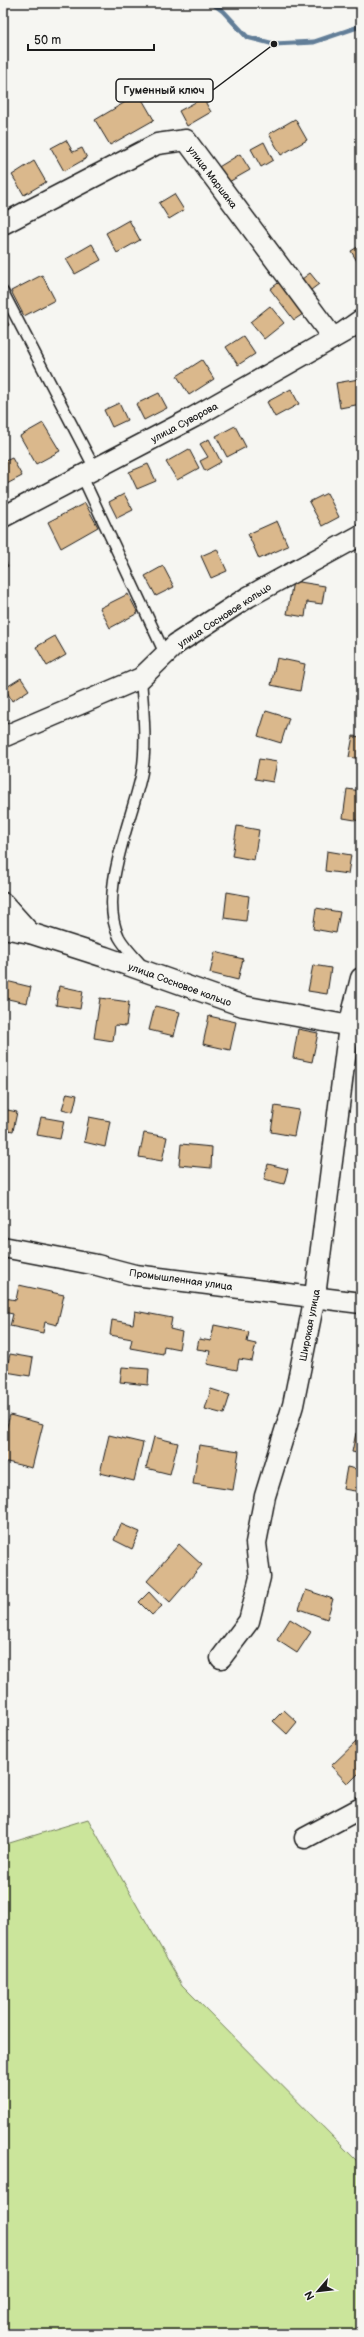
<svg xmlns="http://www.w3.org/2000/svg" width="364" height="2337" viewBox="0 0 364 2337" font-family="'Balsamiq Sans',sans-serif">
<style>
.green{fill:#cbe59b;stroke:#74805c}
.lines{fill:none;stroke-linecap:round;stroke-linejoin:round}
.stream{stroke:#627e98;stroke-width:5}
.building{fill:#dab88c;stroke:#1c1c1c}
.service-casing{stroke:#1c1c1c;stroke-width:13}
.minor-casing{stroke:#1c1c1c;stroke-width:23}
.service{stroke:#f6f6f2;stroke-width:10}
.minor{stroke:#f6f6f2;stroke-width:20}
.labels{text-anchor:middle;stroke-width:4;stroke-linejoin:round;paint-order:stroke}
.street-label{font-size:10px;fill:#1c1c1c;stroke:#f6f6f2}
.leader{fill:none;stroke:#1c1c1c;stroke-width:1.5}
.callout-dot{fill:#1c1c1c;stroke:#f6f6f2;stroke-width:1.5}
.callout{fill:#f6f6f2;stroke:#1c1c1c;stroke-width:1.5}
.callout-label{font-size:11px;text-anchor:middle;font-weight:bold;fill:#1c1c1c}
</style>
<rect width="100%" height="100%" fill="#f6f6f2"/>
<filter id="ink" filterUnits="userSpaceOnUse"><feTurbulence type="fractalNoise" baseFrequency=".025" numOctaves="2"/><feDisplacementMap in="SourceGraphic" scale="8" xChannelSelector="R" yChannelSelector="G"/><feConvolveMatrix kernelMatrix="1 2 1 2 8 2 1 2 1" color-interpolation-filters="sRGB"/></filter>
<g filter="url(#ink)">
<polygon class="green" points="88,1819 182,1985 361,2165 361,2334 3,2334 3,1845"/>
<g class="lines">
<polyline class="stream" points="212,3 223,11 247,37 274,44 314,42 361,26"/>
</g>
<g class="building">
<polygon points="139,94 154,120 110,145 95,120"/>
<polygon points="203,98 211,112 187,126 179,111"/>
<polygon points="295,119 307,140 281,155 269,134"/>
<polygon points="66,140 73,152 82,148 87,158 64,171 51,148"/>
<polygon points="264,142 273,160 261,167 251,149"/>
<polygon points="240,154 250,170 227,183 217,168"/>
<polygon points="34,161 46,182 24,195 12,175"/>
<polygon points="174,194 184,210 169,219 159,203"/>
<polygon points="129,220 140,240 117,253 106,233"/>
<polygon points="92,244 101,260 75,274 66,259"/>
<polygon points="361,245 361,268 351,251"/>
<polygon points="310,273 319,284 307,293 298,282"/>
<polygon points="42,275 55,300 24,316 11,291"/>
<polygon points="285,278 309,310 294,320 270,289"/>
<polygon points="270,306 284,323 264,339 250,322"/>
<polygon points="3,312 9,325 3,329"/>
<polygon points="243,336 255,354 238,365 226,347"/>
<polygon points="202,360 214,379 189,395 177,376"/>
<polygon points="359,379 361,404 340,408 336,383"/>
<polygon points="291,389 299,404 275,417 267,402"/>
<polygon points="159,393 167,408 144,420 136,404"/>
<polygon points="119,403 127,420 112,427 104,410"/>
<polygon points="43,423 60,451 36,464 20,436"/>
<polygon points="235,426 246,447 227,457 216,436"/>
<polygon points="209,439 221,462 205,471 200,461 208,457 200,444"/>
<polygon points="189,449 199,468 177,480 166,462"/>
<polygon points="12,458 22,476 3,486 3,462"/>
<polygon points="148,464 156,481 137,489 129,472"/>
<polygon points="327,493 339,517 322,526 309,502"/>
<polygon points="124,494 133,510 117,518 109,502"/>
<polygon points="85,503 98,527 61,548 48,522"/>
<polygon points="277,521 288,546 259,559 248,534"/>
<polygon points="217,549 227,571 211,578 201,556"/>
<polygon points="3,557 8,566 3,569"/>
<polygon points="163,566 174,587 156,596 145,576"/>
<polygon points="293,581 325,586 322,604 307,602 305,617 287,614"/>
<polygon points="128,594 138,613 110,628 100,608"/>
<polygon points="55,636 66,655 47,666 36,647"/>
<polygon points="277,658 305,664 300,691 271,685"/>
<polygon points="21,678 29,690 12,701 5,688"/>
<polygon points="266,711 289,718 281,743 258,736"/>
<polygon points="353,736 361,737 361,759 349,757"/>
<polygon points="259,759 277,762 273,782 255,779"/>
<polygon points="347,789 361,791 361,821 343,818"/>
<polygon points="237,826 259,830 254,860 232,856"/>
<polygon points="327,851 351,855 348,874 325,871"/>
<polygon points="227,892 249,896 246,921 224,918"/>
<polygon points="316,908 340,912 336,933 313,929"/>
<polygon points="215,952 243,959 238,980 210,973"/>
<polygon points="313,965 331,968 327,994 308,991"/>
<polygon points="6,981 31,987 27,1003 3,998"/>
<polygon points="59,986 83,991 80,1009 56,1005"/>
<polygon points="100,998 129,1002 126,1026 115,1025 113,1041 94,1038"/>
<polygon points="155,1006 180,1012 174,1036 149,1030"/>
<polygon points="209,1016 236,1022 230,1050 203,1044"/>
<polygon points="298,1029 318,1033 312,1062 293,1058"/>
<polygon points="67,1093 77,1095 73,1112 62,1109"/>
<polygon points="275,1106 299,1110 294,1136 271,1132"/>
<polygon points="3,1109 17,1112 13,1131 3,1129"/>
<polygon points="41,1117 64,1121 60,1139 37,1135"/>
<polygon points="89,1117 110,1121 105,1147 84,1142"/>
<polygon points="144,1133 167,1137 162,1161 139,1157"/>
<polygon points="181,1144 212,1147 211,1168 179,1165"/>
<polygon points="268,1164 288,1169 284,1184 264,1179"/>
<polygon points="19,1285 64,1295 57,1325 45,1322 43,1333 10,1326 13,1314 3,1312 5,1298 16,1300"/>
<polygon points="135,1311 172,1318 170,1329 182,1332 179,1349 164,1346 163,1354 130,1348 132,1339 110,1335 112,1320 133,1324"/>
<polygon points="214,1325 249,1332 247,1342 256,1344 252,1361 239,1359 237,1370 207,1364 210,1351 197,1349 199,1339 211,1341"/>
<polygon points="10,1354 33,1358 30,1376 6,1372"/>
<polygon points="122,1367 149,1369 148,1385 120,1382"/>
<polygon points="211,1389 230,1395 224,1414 205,1409"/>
<polygon points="10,1415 43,1424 32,1468 3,1461 3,1441"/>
<polygon points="356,1433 361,1434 361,1454 352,1452"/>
<polygon points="109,1435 143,1443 134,1481 100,1473"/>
<polygon points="154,1437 178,1443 170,1474 146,1468"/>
<polygon points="199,1445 239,1451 233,1490 193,1484"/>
<polygon points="347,1467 361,1470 361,1492 343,1489"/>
<polygon points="121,1524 140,1532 132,1549 114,1540"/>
<polygon points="179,1544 202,1565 170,1602 147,1581"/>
<polygon points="306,1590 333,1599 327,1619 299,1609"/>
<polygon points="149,1592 162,1606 152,1615 139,1602"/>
<polygon points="290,1619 311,1632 297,1653 277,1640"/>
<polygon points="284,1710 297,1722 287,1734 273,1721"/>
<polygon points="356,1742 361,1747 361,1771 348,1784 331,1766"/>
</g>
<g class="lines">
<defs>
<g id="service">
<polyline points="3,292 95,469"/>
<polyline points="82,476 165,654"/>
<path d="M141,678C143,707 147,743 142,772C133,818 97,894 119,937C125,948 136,958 144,968"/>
</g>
<g id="minor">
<polyline points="3,224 157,144 186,140 333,338"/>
<polyline points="3,517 194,417 344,332 361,320"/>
<polyline points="3,737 141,678 176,644 248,597 361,535"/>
<polyline points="3,903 30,933"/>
<polyline points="3,928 30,933 105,957 243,1006 361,1028"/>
<polyline points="3,1247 97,1265 135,1275 361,1303"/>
<polyline points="221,1658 249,1621 260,1577 256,1543 265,1496 293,1405 315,1296 349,1026 361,978"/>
<polyline points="305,1838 361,1808"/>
</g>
</defs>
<use href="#service" class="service-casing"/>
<use href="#minor" class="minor-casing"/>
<use href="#service" class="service"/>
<use href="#minor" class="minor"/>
</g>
</g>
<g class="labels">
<g class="street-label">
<text transform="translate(213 177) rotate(53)" y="4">улица Маршака</text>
<text transform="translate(184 422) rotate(-28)" y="4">улица Суворова</text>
<text transform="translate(224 615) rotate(-33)" y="4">улица Сосновое кольцо</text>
<text transform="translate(180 984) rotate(20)" y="4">улица Сосновое кольцо</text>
<text transform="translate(181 1279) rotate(8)" y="4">Промышленная улица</text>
<text transform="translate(309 1325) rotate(-79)" y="4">Широкая улица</text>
</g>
</g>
<path class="leader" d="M274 44L213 90"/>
<circle class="callout-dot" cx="274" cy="44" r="4"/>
<rect class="callout" x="116" y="79" width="97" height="23" rx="4"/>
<g class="callout-label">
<text x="164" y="94">Гуменный ключ</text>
</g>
<rect width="364" height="2337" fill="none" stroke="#f6f6f2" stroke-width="16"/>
<rect x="8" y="8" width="348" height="2321" fill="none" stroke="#1c1c1c" stroke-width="1.5" filter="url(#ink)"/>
<g transform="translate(318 2291) rotate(242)" stroke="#f6f6f2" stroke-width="3" paint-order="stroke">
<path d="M0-3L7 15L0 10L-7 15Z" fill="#1c1c1c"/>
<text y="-6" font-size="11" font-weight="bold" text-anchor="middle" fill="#1c1c1c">N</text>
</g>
<path d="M28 44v6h126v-6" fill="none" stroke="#1c1c1c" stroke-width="2"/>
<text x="34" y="44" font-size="12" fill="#1c1c1c" stroke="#f6f6f2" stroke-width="3" paint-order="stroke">50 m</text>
</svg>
